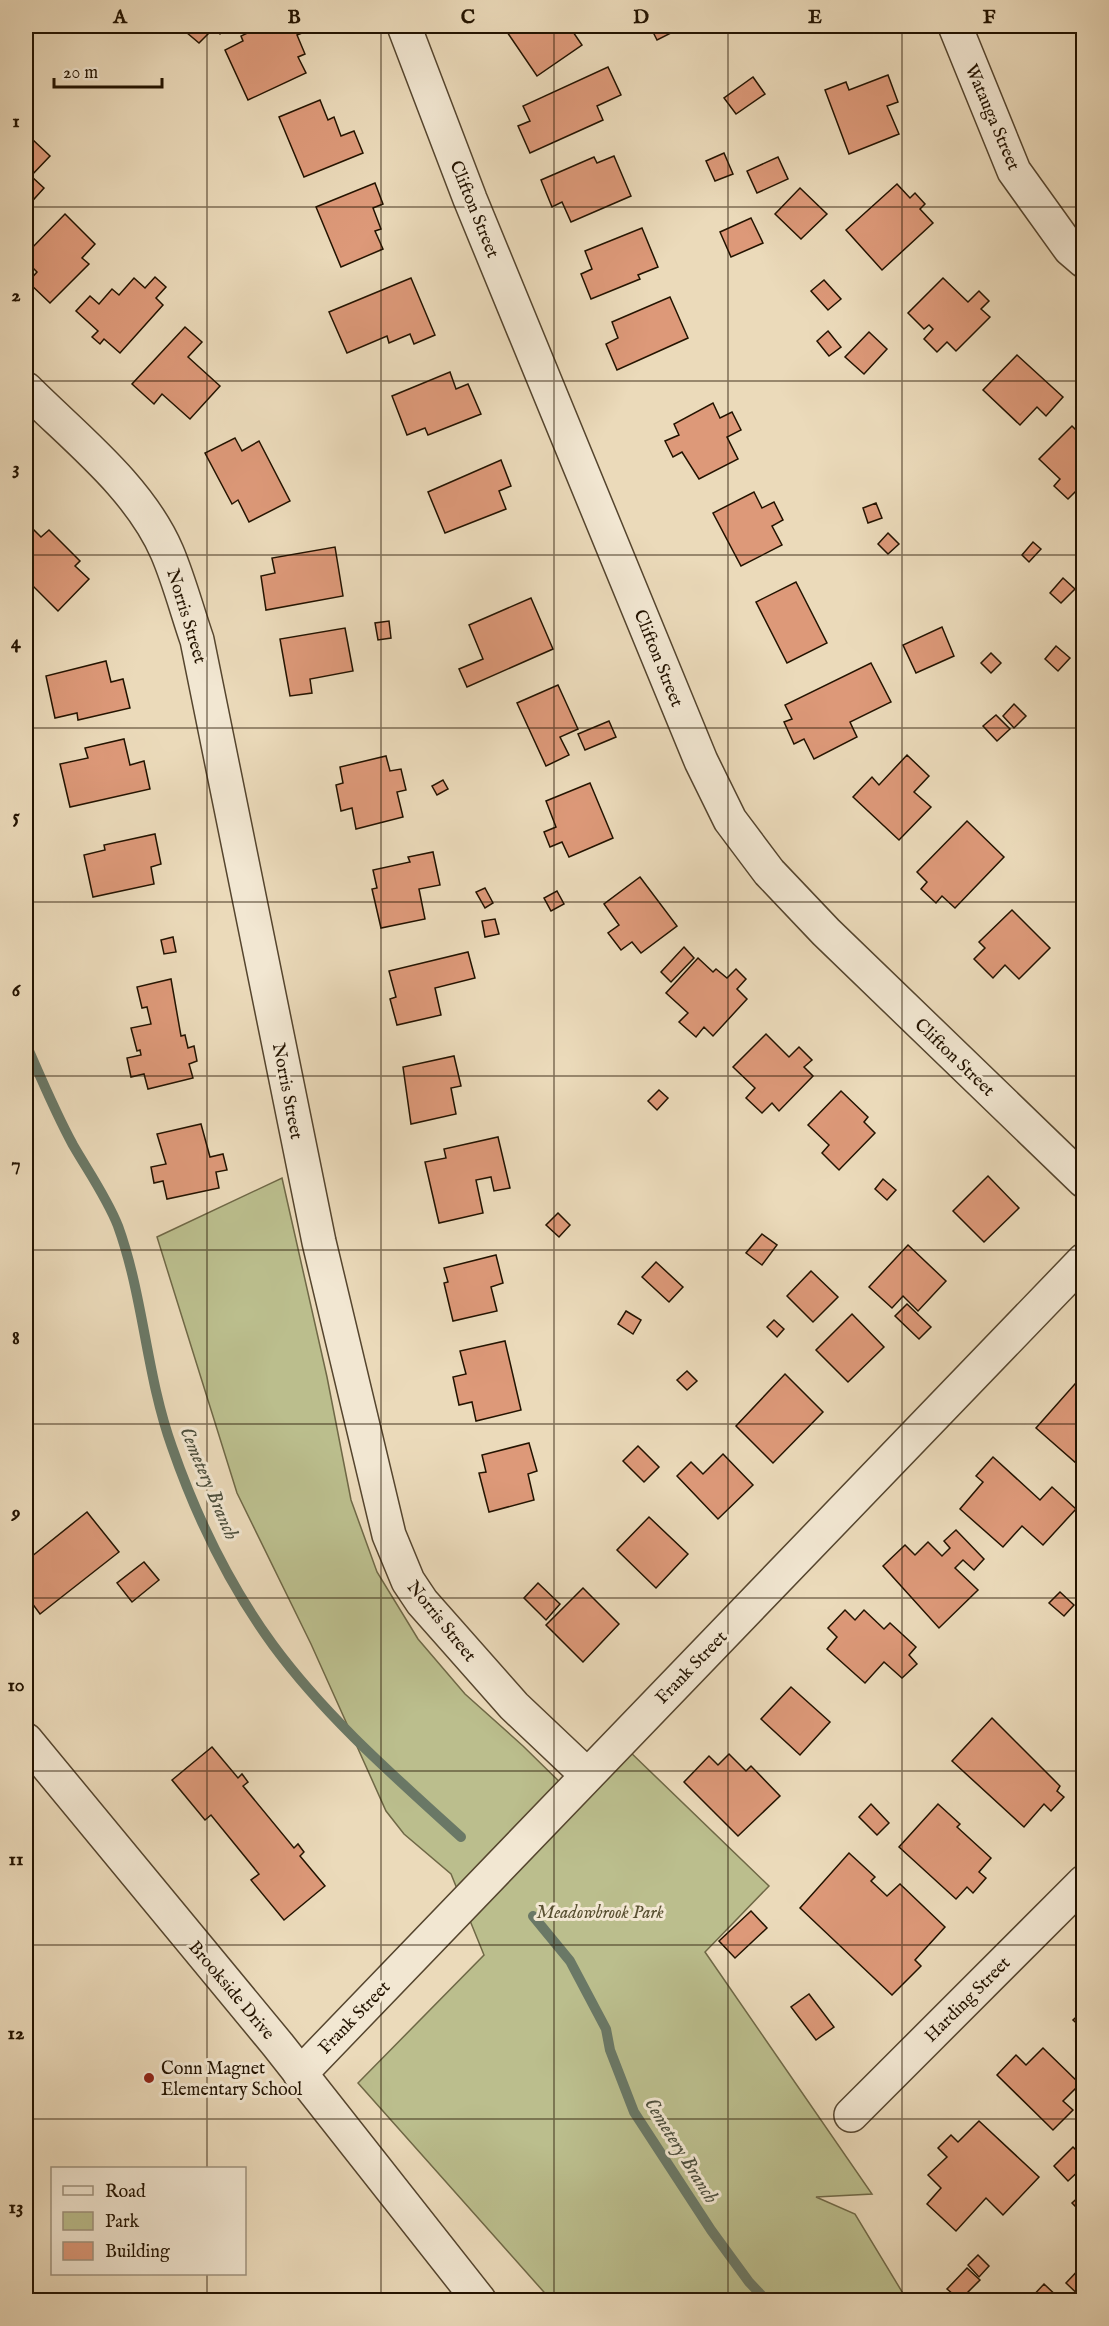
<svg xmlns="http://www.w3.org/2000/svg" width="1109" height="2326" viewBox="0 0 1109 2326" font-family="'IM FELL English',serif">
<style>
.green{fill:#bbbe8d;stroke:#6f6846;stroke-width:1.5}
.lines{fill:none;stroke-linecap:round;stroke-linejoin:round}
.stream{stroke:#6a7866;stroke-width:10}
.building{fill:#dd9979;stroke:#231300;stroke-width:1.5}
.minor-casing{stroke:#55452e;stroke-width:36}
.minor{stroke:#f2e7d2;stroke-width:33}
.grid{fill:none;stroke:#231300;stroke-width:1.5;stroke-opacity:0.55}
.poi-dot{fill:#8f2418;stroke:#f2e7d2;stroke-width:2}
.labels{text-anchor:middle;stroke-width:6;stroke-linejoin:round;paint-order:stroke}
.street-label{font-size:18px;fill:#231300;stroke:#f2e7d2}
.park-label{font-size:18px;font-style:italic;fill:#584f31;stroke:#f2e7d2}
.poi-label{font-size:18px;fill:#231300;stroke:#f2e7d2;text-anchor:start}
.water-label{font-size:20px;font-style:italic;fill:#4c4e3c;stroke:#f2e7d2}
.neatline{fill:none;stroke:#231300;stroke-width:2}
.grid-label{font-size:20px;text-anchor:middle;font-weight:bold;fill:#231300}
</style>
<rect width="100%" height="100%" fill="#ebdaba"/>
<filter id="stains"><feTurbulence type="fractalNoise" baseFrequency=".00333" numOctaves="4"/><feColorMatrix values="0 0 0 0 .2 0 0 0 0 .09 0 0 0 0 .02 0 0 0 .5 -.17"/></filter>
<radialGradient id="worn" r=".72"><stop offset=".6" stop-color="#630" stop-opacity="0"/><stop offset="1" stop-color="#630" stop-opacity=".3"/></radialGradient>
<polygon class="green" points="282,1178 327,1377 351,1500 377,1572 418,1639 465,1694 523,1746 578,1800 627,1749 769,1886 705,1952 872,2194 816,2197 855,2214 907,2300 551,2300 358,2083 484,1955 451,1874 404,1834 386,1811 311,1644 237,1493 157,1237"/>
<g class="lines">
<g class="stream">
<path d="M26,1044C41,1078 55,1112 73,1145C88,1171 107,1198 118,1226C144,1298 146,1375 172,1447C196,1516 230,1586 273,1645C326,1717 395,1777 461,1837"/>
<polyline points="533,1916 570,1961 606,2029 610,2050 634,2112 711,2230 749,2282 766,2300"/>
</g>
</g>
<g class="building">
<polygon points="228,26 220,34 214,28 199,43 180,27"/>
<polygon points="262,26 305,26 307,31 297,35 305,54 298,57 306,73 248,100 225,50 243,41 241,36"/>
<polygon points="503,26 569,26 582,45 537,76"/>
<polygon points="650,26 667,26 671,33 657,40"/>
<polygon points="1067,26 1084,26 1084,40"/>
<polygon points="608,67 621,95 597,106 603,120 530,153 518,126 530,121 523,106"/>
<polygon points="888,75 898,102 887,106 899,134 849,154 825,90 846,82 849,90"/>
<polygon points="753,77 765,94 736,114 724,98"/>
<polygon points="320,100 328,120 334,117 341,136 354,131 363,153 304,177 279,117"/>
<polygon points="32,139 50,156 31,176 44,188 26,208 26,145"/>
<polygon points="724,153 733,174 715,181 706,161"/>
<polygon points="614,156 631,196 571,222 562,202 552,207 541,180 594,157 597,163"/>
<polygon points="778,157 788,179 757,193 747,171"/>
<polygon points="375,183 383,204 373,208 381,229 375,231 383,249 341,267 316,207"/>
<polygon points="897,184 910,198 915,193 925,204 920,209 933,223 882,270 846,230"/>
<polygon points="800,188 827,214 801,239 775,214"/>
<polygon points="65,214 95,244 82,258 89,264 50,303 28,282 37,272 26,261 26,254"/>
<polygon points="751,218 763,243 731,257 720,232"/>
<polygon points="642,228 658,267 638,275 640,279 591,299 581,274 592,269 585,251"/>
<polygon points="155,277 166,287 156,298 163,305 120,353 104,339 100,344 92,337 98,331 76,311 90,296 99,304 112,289 119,295 134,278 145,288"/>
<polygon points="411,278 435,335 414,344 410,334 389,343 387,336 347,353 329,312"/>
<polygon points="943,278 968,302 979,291 989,301 981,309 990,317 956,351 947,342 937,352 924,339 933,329 929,325 924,329 908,313"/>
<polygon points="824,280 841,299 828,310 811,291"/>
<polygon points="670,297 688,338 617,370 606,344 618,338 612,322"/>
<polygon points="185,327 202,342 188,357 220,386 190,419 162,394 154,404 132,384"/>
<polygon points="828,331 841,347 829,356 817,341"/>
<polygon points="869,332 887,349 864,374 845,357"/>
<polygon points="1017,355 1063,397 1046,416 1037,407 1020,425 983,390"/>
<polygon points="450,372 456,389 468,384 481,414 428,435 425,428 407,435 392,396"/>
<polygon points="713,403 720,418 732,412 741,430 727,437 738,459 699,479 682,452 673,457 665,441 679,435 674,424"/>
<polygon points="1072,426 1084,438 1084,500 1075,492 1068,499 1054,486 1060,479 1039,459"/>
<polygon points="235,438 242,451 259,441 290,501 249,522 238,500 232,504 205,453"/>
<polygon points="501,460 511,486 499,491 506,509 445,533 428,492"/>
<polygon points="754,492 762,508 774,502 783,520 772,526 782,545 741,566 713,513"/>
<polygon points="876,503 882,518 868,523 863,508"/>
<polygon points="33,529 41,537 49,530 80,561 75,566 89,579 58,611 32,585 26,592 26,536"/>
<polygon points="888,533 899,544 888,554 878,544"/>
<polygon points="1033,542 1041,549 1029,562 1022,555"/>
<polygon points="335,547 343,596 266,610 261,576 275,573 272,558"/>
<polygon points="1063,578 1075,589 1061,603 1050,593"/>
<polygon points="796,582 827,643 787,663 756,602"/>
<polygon points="531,598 553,649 467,687 459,669 483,659 469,625"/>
<polygon points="389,621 391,638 378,640 375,623"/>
<polygon points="942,627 954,656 916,673 903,645"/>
<polygon points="345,628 353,671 310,679 312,693 290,696 280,639"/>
<polygon points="1056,646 1070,658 1058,671 1045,659"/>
<polygon points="991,653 1001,663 991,673 981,663"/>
<polygon points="106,661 111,682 123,679 130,708 78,720 77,713 55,718 46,676"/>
<polygon points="871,663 891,702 850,722 857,737 814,759 804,739 794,744 784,722 792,719 785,705"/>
<polygon points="558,685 578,729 560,737 569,755 546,766 517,703"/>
<polygon points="1014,704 1026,716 1014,728 1003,716"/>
<polygon points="996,715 1010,729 997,741 983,726"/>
<polygon points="609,721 616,737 585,750 578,734"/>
<polygon points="124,739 130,765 144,761 150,789 70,807 60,764 88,758 85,748"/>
<polygon points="907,755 929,776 914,792 931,807 899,840 853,797 872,777 879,785"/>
<polygon points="386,756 390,771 401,769 406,790 397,792 403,817 356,829 352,808 341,811 336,785 343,783 340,767"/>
<polygon points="443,780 448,789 437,795 432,786"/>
<polygon points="590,783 613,838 569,857 562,842 550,847 544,832 556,827 546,801"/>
<polygon points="967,821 1004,857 955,908 942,896 936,903 921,889 927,882 917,872"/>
<polygon points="155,834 161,864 151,867 154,884 93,897 84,855 105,850 104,845"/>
<polygon points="433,852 440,885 419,889 425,919 381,928 372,889 377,888 373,870 410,862 408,857"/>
<polygon points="640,877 677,926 641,953 632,942 621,950 608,933 619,925 604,904"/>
<polygon points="485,888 493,903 485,908 476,892"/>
<polygon points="557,891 564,904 551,911 544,898"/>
<polygon points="1012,910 1050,948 1019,979 1005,965 993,978 974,959 985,948 979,942"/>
<polygon points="495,919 499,934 485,937 482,921"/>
<polygon points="173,937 176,952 164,954 161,940"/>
<polygon points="684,947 694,958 671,982 661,972"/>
<polygon points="468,952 475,978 435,988 441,1015 397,1025 390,999 396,997 389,971"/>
<polygon points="698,958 713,972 716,969 727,978 736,969 746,979 737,989 747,999 713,1036 704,1027 696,1037 679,1022 688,1013 666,993"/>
<polygon points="171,979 181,1036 185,1035 188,1048 194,1046 197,1061 189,1064 193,1078 148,1089 144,1074 131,1077 127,1058 141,1055 140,1050 137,1051 131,1028 151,1024 147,1007 142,1008 137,987"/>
<polygon points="766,1034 789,1057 799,1047 812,1060 804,1067 813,1076 779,1111 772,1103 762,1113 746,1098 755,1088 733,1067"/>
<polygon points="454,1056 461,1086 451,1088 456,1114 411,1124 403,1067"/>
<polygon points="659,1090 668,1098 657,1110 648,1101"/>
<polygon points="841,1091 868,1117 864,1122 875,1133 839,1170 822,1153 829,1145 808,1125"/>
<polygon points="201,1124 210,1157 223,1154 227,1170 216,1172 219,1188 167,1199 163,1181 154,1183 151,1167 166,1164 157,1134"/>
<polygon points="498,1137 510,1188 494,1191 491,1177 476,1180 483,1213 439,1223 425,1162 446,1158 444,1149"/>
<polygon points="988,1176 1019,1208 984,1242 953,1211"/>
<polygon points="883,1179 896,1190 887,1200 875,1189"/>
<polygon points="558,1213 570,1225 559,1237 546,1225"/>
<polygon points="762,1234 777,1245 762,1265 746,1253"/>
<polygon points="908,1245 946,1281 918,1311 903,1296 892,1308 869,1287"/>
<polygon points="496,1255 503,1283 491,1287 497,1311 453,1321 444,1283 448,1282 444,1268"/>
<polygon points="656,1262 683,1287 669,1302 642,1277"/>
<polygon points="811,1271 838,1297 813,1322 787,1296"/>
<polygon points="907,1304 931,1327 919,1339 895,1316"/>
<polygon points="626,1311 641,1320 633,1334 618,1324"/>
<polygon points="852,1314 884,1347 848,1382 816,1350"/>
<polygon points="774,1320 784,1329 777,1337 767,1327"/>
<polygon points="505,1341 521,1410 476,1421 472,1402 459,1405 453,1377 466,1374 460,1351"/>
<polygon points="687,1371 697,1381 687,1390 677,1380"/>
<polygon points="785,1374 823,1412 773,1463 736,1426"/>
<polygon points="1082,1376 1084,1378 1084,1470 1036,1428"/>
<polygon points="529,1443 537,1471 528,1474 534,1500 489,1512 479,1473 486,1472 482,1455"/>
<polygon points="638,1446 659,1467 644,1482 623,1461"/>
<polygon points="723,1454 753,1485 718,1519 677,1476 691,1462 703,1474"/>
<polygon points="993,1457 1040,1500 1052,1487 1076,1509 1043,1545 1022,1526 1003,1547 960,1509 983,1482 976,1476"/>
<polygon points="87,1512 119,1552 40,1614 26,1595 26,1561"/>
<polygon points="649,1517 688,1554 656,1588 617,1550"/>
<polygon points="956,1530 984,1559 974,1570 963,1560 955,1568 978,1590 939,1628 883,1566 905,1545 915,1555 928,1542 942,1556 950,1548 944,1541"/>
<polygon points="144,1562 159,1580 132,1602 117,1583"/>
<polygon points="538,1583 560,1604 546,1620 524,1598"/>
<polygon points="583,1588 619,1624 583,1662 546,1625"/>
<polygon points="1060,1592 1074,1605 1064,1616 1049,1603"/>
<polygon points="845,1610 855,1620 864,1610 884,1629 890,1623 916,1647 909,1655 917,1664 902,1678 884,1662 865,1683 827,1649 837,1637 828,1628"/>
<polygon points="791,1687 830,1722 800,1755 761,1719"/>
<polygon points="992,1718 1060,1786 1057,1791 1064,1797 1051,1811 1044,1804 1024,1827 952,1761"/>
<polygon points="212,1747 238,1778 242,1774 248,1782 243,1786 294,1848 298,1844 304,1852 300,1856 325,1886 284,1920 251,1880 259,1874 211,1815 205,1820 172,1780"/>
<polygon points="729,1754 746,1771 751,1766 780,1796 738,1836 684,1782 709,1756 718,1765"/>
<polygon points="871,1804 889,1823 877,1835 859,1817"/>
<polygon points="938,1804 960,1824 957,1827 991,1858 979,1872 986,1878 973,1893 967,1887 956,1899 899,1847"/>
<polygon points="849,1853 875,1877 871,1881 887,1896 900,1884 945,1927 915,1960 921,1966 892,1995 800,1908"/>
<polygon points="751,1911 767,1928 735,1958 719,1941"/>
<polygon points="809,1994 834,2027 816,2040 791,2007"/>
<polygon points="1084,2010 1084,2030 1073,2020"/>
<polygon points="1043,2048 1080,2084 1063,2101 1073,2110 1053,2130 997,2075 1016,2055 1026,2065"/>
<polygon points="979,2121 1039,2177 1003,2215 986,2198 956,2231 927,2204 941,2188 928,2175 947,2157 938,2148 951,2135 958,2142"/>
<polygon points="1073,2147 1084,2158 1084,2166 1068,2181 1054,2166"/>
<polygon points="1084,2192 1084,2215 1072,2203"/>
<polygon points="978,2255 989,2266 979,2277 968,2265"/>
<polygon points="1084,2264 1084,2300 1066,2283"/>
<polygon points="967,2268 980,2280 960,2300 947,2289"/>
<polygon points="1044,2284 1061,2300 1029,2300"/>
</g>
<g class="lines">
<defs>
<g id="minor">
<polyline points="404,26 470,199 701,761 730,820 769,872 826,932 1084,1181"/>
<polyline points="955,26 1014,171 1070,249 1084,261"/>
<path d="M26,389C75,438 139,487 167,552C179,580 187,611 197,640L319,1242L389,1535L408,1581L422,1602L514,1706L587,1775"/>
<polyline points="26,1740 278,2045 479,2300"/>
<polyline points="300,2074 1084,1260"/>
<polyline points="851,2115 1084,1882"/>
</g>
</defs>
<use href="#minor" class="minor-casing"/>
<use href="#minor" class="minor"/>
</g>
<path class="grid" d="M207,26V2168M381,26V2300M554,26V2300M728,26V2300M902,26V2300M26,207H1084M26,381H1084M26,555H1084M26,728H1084M26,902H1084M26,1076H1084M26,1250H1084M26,1424H1084M26,1598H1084M26,1771H1084M26,1945H1084M26,2119H1084M207,2274V2300"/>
<circle class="poi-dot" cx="149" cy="2078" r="6"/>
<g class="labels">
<g class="street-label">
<text transform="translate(993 117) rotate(67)" y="6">Watauga Street</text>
<text transform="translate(475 209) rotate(68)" y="6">Clifton Street</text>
<text transform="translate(187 616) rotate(73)" y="6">Norris Street</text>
<text transform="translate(659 658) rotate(68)" y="6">Clifton Street</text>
<text transform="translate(955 1057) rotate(44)" y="6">Clifton Street</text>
<text transform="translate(288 1091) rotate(79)" y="6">Norris Street</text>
<text transform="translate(442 1621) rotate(51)" y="6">Norris Street</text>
<text transform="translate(691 1667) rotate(-46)" y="6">Frank Street</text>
<text transform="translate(232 1990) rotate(50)" y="6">Brookside Drive</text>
<text transform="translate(967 1999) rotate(-45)" y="6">Harding Street</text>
<text transform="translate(354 2017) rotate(-46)" y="6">Frank Street</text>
</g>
<g class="park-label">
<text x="600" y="1918">Meadowbrook Park</text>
</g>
<g class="poi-label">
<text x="161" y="2074">Conn Magnet<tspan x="161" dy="21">Elementary School</tspan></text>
</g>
<g class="water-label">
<text transform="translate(210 1483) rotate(67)" y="7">Cemetery Branch</text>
<text transform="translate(682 2150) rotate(58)" y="7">Cemetery Branch</text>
</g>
</g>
<rect width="1109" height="2326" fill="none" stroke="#ebdaba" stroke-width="66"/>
<rect x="51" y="2167" width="195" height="108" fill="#f2e7d2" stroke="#9f927e" stroke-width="1.5"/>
<rect x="63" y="2186" width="30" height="9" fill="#f2e7d2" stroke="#9f927e" stroke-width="1.5"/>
<text x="105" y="2197" font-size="18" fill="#231300">Road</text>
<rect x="63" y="2212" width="30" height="18" fill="#bbbe8d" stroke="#9f927e" stroke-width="1.5"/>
<text x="105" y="2227" font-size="18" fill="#231300">Park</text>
<rect x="63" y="2242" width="30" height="18" fill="#dd9979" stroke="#9f927e" stroke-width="1.5"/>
<text x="105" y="2257" font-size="18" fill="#231300">Building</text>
<path d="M54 78v9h108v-9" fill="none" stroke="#231300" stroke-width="3"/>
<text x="63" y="78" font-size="18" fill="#231300" stroke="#f2e7d2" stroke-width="4.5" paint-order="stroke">20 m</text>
<rect x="33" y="33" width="1043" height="2260" class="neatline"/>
<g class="grid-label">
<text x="120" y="23">A</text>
<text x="294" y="23">B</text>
<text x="468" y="23">C</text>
<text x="641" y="23">D</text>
<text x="815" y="23">E</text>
<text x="989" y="23">F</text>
<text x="16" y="127">1</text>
<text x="16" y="301">2</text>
<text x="16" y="474">3</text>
<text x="16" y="648">4</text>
<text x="16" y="822">5</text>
<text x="16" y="996">6</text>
<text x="16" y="1170">7</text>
<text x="16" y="1344">8</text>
<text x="16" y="1518">9</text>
<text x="16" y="1691">10</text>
<text x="16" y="1865">11</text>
<text x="16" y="2039">12</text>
<text x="16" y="2213">13</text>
</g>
<rect width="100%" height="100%" filter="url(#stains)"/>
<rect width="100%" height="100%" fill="url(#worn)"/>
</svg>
